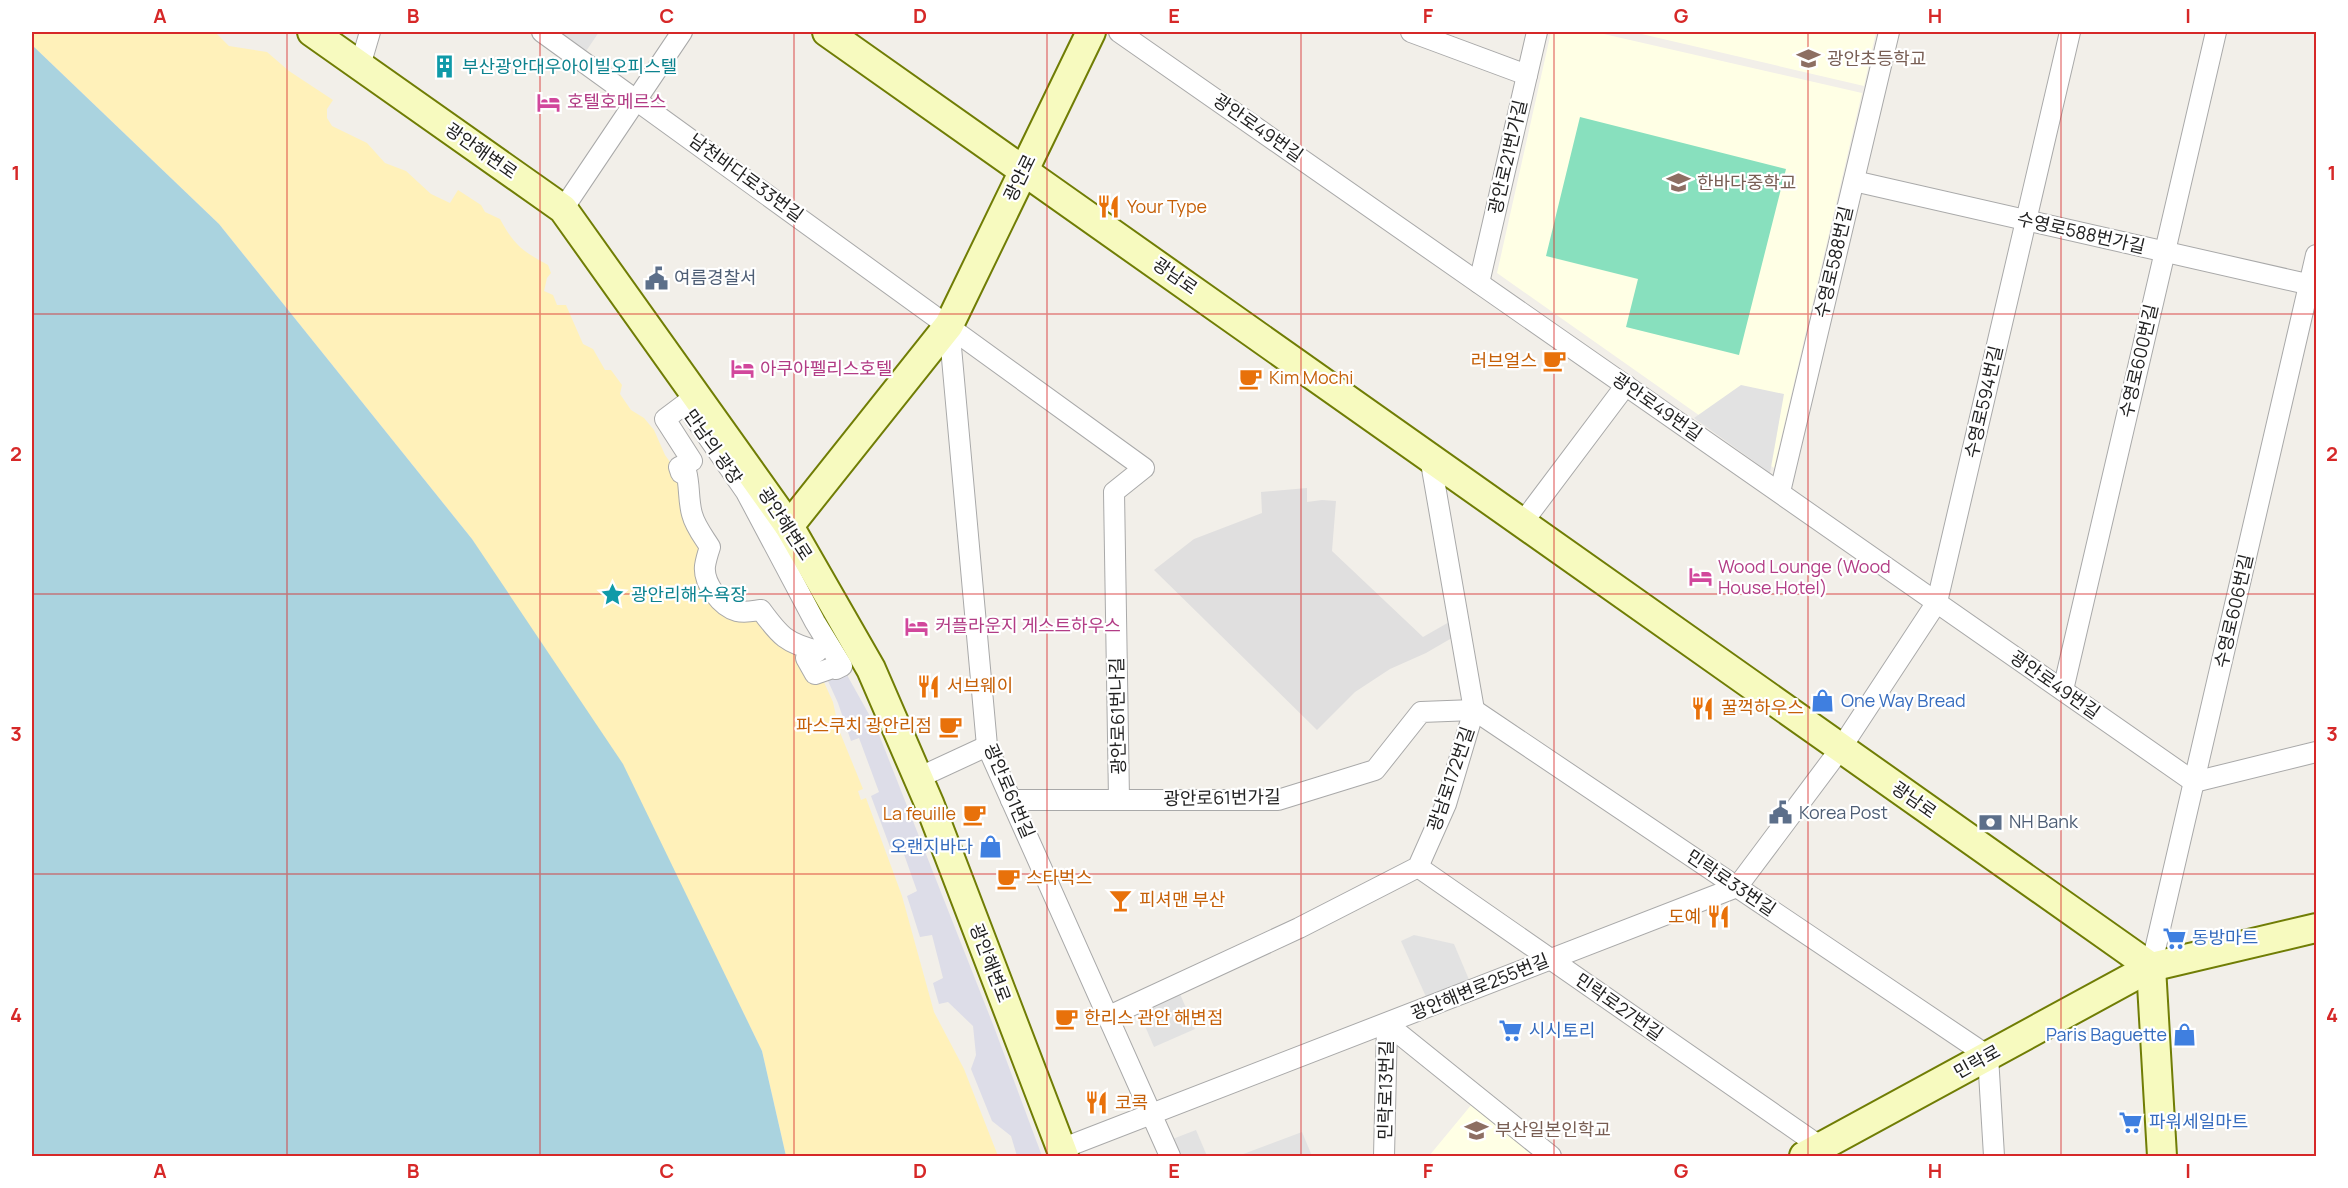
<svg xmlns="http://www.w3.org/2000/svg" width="2348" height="1188" viewBox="0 0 2348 1188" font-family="Manrope,'Noto Sans KR',sans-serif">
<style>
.residential{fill:#e0dfdf}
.education{fill:#ffffe5}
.sand{fill:#fff1ba}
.pitch{fill:#88e0be}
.parking{fill:#e2e2e2}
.plaza{fill:#dddde8}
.water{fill:#aad3df}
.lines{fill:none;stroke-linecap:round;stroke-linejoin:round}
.street-casing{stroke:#a9a9a9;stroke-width:22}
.secondary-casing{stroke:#707d05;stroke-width:32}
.street{stroke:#fff;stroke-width:20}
.secondary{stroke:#f7fabf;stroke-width:28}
.grid{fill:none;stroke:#d62828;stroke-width:1.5;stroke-opacity:0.55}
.labels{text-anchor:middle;stroke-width:4.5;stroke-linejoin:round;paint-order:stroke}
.education-label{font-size:18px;fill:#785e54;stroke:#fff;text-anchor:start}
.culture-label{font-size:18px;fill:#0d838f;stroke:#fff;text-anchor:start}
.hotel-label{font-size:18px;fill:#b23c85;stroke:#fff;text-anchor:start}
.street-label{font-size:18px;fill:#222;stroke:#fff}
.food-label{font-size:18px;fill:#c56008;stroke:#fff;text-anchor:start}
.service-label{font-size:18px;fill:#4e5e75;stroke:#fff;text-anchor:start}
.shop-label{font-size:18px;fill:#366cbe;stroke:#fff;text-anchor:start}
.neatline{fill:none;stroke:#d62828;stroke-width:2}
.grid-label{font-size:20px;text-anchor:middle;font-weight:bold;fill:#d62828}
</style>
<rect width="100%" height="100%" fill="#f2efe9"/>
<polygon class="residential" points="1307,488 1307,502 1322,500 1336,501 1332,551 1423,637 1451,621 1457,635 1426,653 1390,669 1355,692 1317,730 1154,570 1194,539 1262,513 1261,492"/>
<g class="education">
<polygon points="1551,32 1595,32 1862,93 1774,468 1497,273"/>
<polygon points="1633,32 1876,32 1864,86"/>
<polygon points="1472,1104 1535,1156 1429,1156"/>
</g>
<path class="sand" d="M32,32H215L229,46L267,52L289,71L333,100L327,109V118L332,126L367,143L385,163L406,171L431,194L450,203L458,190L481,205L485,212L500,219C514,245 522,251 548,265L551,273L547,278L544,291L553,295L557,305H566L583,344L593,349L605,370H611L622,385L620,394L622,397L631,410L644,418L654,430L665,455L670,462L679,467L707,580L806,658L823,680L833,702L839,730L863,789L858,791L861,800L866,798L902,896L934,1012L964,1069L998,1156H786L762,1051L715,955L472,539L219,224L32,45Z"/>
<polygon class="pitch" points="1580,117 1786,169 1739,355 1626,327 1638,279 1546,256"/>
<g class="parking">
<polygon points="547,32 599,32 582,57"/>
<polygon points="1741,385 1784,394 1770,473 1694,418"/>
<polygon points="1414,935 1454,944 1470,982 1427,999 1401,941"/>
<polygon points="1180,994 1195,1029 1154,1047 1139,1012"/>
<polygon points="1196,1130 1207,1156 1177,1156 1170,1140"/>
<polygon points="1302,1132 1312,1156 1238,1156"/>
</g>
<polygon class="plaza" points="842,666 876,727 994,1027 1042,1156 1017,1156 1011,1136 992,1121 971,1069 976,1055 973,1026 948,1002 939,1004 933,983 943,978 932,935 920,937 907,896 917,891 900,843 890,847 871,796 879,792 859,738 851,741 838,703 823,670"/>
<polygon class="water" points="32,45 219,224 472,539 623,764 762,1051 786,1156 32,1156"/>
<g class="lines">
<defs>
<g id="street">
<polyline points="542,32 1144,468 1114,492 1119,799"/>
<polyline points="1119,32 2194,782 2316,752"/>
<polyline points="1411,32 1527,75"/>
<polyline points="360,66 370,32"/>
<polyline points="1854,181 2316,286"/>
<polyline points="563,209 682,32"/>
<polyline points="1479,283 1537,32"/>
<polyline points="949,325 987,746 1170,1156"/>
<path d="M685,404L746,492L815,622L842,666L836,669L835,667L815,674L806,658L818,651C786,643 780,636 761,610C753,611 745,613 737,611C721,607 703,583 705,566C706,559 708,553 710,547C703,536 695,526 692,514C688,500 690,485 686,471L681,473L679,467L692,461L665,419Z"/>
<polyline points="1780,492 1889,32"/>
<polyline points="1523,522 1626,385"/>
<polyline points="2063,690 2216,32"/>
<polyline points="918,778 987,746"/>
<polyline points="1011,800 1278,800 1375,770 1421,712 1474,710 1988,1056 1994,1156"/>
<polyline points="1418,867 1821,1147 1822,1156"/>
<polyline points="2151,967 2316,255"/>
<polyline points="1109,1016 1299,928 1418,867 1446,804 1474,710 1430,457"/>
<polyline points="1387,1024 1551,1156"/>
<polyline points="1061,1149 1737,887 1841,748 1937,602 2070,32"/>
<polyline points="1384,1156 1387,1024"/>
</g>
<g id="secondary">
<polyline points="312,32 563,209 789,526 871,669 929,803 1064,1156"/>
<polyline points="827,32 2151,967"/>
<polyline points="789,526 949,325 1091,32"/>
<polyline points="2151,967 2162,1156"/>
<polyline points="1804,1156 2151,967 2316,928"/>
</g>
</defs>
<use href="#street" class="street-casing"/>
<use href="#secondary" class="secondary-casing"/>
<use href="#street" class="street"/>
<use href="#secondary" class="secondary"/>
</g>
<path class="grid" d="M287,32V1156M540,32V1156M794,32V1156M1047,32V1156M1301,32V1156M1554,32V1156M1808,32V1156M2061,32V1156M32,314H2316M32,594H2316M32,874H2316"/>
<defs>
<symbol id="school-bare" viewBox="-9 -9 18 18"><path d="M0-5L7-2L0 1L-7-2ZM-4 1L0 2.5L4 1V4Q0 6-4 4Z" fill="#8d6e63" stroke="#fff" stroke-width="2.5" paint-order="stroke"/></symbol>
<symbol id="building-bare" viewBox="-9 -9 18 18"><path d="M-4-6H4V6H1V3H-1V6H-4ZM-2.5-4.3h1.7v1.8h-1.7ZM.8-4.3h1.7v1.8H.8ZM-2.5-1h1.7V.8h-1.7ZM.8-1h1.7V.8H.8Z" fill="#0f9aa8" stroke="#fff" stroke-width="2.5" paint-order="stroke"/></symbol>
<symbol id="hotel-bare" viewBox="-9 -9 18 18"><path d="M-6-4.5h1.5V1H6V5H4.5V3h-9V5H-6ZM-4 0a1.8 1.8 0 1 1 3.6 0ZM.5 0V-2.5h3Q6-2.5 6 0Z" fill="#d1479c" stroke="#fff" stroke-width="2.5" paint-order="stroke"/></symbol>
<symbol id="restaurant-bare" viewBox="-9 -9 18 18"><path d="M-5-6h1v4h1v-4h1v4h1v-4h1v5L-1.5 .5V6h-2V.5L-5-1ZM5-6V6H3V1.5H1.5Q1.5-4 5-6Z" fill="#e8710a" stroke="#fff" stroke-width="2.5" paint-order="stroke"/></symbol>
<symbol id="civic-bare" viewBox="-9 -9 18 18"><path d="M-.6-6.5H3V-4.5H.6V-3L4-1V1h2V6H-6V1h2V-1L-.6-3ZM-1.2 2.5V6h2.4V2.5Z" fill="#5c6f8a" stroke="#fff" stroke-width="2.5" paint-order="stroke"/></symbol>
<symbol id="cafe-bare" viewBox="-9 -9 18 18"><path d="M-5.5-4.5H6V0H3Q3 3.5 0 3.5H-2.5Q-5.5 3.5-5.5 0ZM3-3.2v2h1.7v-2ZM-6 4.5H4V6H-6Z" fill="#e8710a" stroke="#fff" stroke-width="2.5" paint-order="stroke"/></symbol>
<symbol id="sight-bare" viewBox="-9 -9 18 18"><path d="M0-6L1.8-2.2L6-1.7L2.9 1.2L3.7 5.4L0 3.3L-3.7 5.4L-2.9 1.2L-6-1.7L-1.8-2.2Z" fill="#0f9aa8" stroke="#fff" stroke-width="2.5" paint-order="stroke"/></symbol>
<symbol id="shop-bare" viewBox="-9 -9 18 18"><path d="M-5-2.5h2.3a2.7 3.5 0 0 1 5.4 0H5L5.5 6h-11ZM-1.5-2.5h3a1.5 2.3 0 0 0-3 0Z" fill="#3f7fe0" stroke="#fff" stroke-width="2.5" paint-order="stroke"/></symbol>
<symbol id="bank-bare" viewBox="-9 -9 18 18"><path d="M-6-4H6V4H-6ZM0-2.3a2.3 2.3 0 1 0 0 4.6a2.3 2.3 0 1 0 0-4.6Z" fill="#5c6f8a" stroke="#fff" stroke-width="2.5" paint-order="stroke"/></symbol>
<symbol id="bar-bare" viewBox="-9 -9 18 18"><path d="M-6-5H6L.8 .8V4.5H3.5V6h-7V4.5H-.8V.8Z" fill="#e8710a" stroke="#fff" stroke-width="2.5" paint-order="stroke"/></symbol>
<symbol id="supermarket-bare" viewBox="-9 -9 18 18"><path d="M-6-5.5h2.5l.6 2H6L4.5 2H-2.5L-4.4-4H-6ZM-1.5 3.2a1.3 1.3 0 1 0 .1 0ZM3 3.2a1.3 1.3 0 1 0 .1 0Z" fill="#3f7fe0" stroke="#fff" stroke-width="2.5" paint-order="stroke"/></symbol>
</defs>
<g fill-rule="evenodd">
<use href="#school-bare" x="1792" y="42" width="33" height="33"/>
<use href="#building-bare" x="428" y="50" width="33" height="33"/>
<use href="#hotel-bare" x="532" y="86" width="33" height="33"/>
<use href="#school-bare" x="1662" y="166" width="33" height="33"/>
<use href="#restaurant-bare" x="1092" y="190" width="33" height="33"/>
<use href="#civic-bare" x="640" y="262" width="33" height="33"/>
<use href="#cafe-bare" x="1538" y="344" width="33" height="33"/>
<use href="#hotel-bare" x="726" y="352" width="33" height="33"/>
<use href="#cafe-bare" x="1234" y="362" width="33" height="33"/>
<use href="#hotel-bare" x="1684" y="560" width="33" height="33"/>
<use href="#sight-bare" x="596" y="578" width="33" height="33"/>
<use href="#hotel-bare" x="900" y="610" width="33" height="33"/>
<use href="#restaurant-bare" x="912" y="670" width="33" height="33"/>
<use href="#shop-bare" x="1806" y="684" width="33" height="33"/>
<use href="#restaurant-bare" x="1686" y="692" width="33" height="33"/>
<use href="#cafe-bare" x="934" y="710" width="33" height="33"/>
<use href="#civic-bare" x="1764" y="796" width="33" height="33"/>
<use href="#cafe-bare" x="958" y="798" width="33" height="33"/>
<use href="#bank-bare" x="1974" y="806" width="33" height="33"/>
<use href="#shop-bare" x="974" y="830" width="33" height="33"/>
<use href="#cafe-bare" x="992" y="862" width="33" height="33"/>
<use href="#bar-bare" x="1104" y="884" width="33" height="33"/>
<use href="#restaurant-bare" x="1702" y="900" width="33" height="33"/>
<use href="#supermarket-bare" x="2158" y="922" width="33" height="33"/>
<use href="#cafe-bare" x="1050" y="1002" width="33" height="33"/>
<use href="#supermarket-bare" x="1494" y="1014" width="33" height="33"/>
<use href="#shop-bare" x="2168" y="1018" width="33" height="33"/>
<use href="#restaurant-bare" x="1080" y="1086" width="33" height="33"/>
<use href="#supermarket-bare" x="2114" y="1106" width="33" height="33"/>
<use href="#school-bare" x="1460" y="1114" width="33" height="33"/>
</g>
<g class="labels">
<g class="education-label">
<text x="1827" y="65">광안초등학교</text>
<text x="1697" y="189">한바다중학교</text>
<text x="1495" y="1136">부산일본인학교</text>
</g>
<g class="culture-label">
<text x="462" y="73">부산광안대우아이빌오피스텔</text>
<text x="631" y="601">광안리해수욕장</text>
</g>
<g class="hotel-label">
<text x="567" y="108">호텔호메르스</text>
<text x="760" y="375">아쿠아펠리스호텔</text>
<text x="1718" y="573">Wood Lounge (Wood<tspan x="1718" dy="21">House Hotel)</tspan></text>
<text x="935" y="632">커플라운지 게스트하우스</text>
</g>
<g class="street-label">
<text transform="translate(1258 128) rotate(35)" y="6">광안로49번길</text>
<text transform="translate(481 151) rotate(35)" y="6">광안해변로</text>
<text transform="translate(1508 157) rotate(-77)" y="6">광안로21번가길</text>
<text transform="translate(746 178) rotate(36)" y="6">남천바다로33번길</text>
<text transform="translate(1020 178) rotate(-64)" y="6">광안로</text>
<text transform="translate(2081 233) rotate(13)" y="6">수영로588번가길</text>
<text transform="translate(1834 262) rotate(-77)" y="6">수영로588번길</text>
<text transform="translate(1175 276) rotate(35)" y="6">광남로</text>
<text transform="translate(2139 361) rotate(-77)" y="6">수영로600번길</text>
<text transform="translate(1984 402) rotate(-77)" y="6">수영로594번길</text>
<text transform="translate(1657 407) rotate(35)" y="6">광안로49번길</text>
<text transform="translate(713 447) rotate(55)" y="6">만남의 광장</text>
<text transform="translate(785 524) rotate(57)" y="6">광안해변로</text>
<text transform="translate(2234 611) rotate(-77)" y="6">수영로606번길</text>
<text transform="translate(2055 685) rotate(35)" y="6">광안로49번길</text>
<text transform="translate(1118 716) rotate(-91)" y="6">광안로61번나길</text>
<text transform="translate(1451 779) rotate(-71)" y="6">광남로172번길</text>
<text transform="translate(1009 791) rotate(67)" y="6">광안로61번길</text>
<text transform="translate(1222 798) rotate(-1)" y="6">광안로61번가길</text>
<text transform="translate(1914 800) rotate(35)" y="6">광남로</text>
<text transform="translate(1731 883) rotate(34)" y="6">민락로33번길</text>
<text transform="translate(990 963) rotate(69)" y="6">광안해변로</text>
<text transform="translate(1480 987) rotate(-22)" y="6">광안해변로255번길</text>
<text transform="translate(1619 1007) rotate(35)" y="6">민락로27번길</text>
<text transform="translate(1977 1062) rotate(-29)" y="6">민락로</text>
<text transform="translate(1386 1090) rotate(-89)" y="6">민락로13번길</text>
</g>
<g class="food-label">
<text x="1127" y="213">Your Type</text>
<text x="1537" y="367" text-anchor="end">러브얼스</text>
<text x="1269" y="384">Kim Mochi</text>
<text x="947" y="692">서브웨이</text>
<text x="1721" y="714">꿀꺽하우스</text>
<text x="932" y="732" text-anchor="end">파스쿠치 광안리점</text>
<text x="956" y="820" text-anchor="end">La feuille</text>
<text x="1026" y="884">스타벅스</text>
<text x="1139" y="906">피셔맨 부산</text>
<text x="1701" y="923" text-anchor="end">도예</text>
<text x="1084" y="1024">한리스 관안 해변점</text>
<text x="1115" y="1109">코콕</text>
</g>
<g class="service-label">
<text x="674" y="284">여름경찰서</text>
<text x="1799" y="819">Korea Post</text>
<text x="2009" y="828">NH Bank</text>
</g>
<g class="shop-label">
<text x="1841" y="707">One Way Bread</text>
<text x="973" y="853" text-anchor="end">오랜지바다</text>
<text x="2192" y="944">동방마트</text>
<text x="1529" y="1037">시시토리</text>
<text x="2167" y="1041" text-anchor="end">Paris Baguette</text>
<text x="2149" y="1128">파워세일마트</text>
</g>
</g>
<rect width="2348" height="1188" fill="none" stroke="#ffffff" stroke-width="66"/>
<rect x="33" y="33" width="2282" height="1122" class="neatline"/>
<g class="grid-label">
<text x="160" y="23">A</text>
<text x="413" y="23">B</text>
<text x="667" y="23">C</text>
<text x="920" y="23">D</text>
<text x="1174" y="23">E</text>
<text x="1428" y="23">F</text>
<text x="1681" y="23">G</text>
<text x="1935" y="23">H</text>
<text x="2188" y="23">I</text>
<text x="16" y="180">1</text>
<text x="2332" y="180">1</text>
<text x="16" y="461">2</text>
<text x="2332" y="461">2</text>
<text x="16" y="741">3</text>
<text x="2332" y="741">3</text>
<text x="16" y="1022">4</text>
<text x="2332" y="1022">4</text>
<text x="160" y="1178">A</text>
<text x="413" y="1178">B</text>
<text x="667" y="1178">C</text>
<text x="920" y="1178">D</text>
<text x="1174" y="1178">E</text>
<text x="1428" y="1178">F</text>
<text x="1681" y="1178">G</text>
<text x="1935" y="1178">H</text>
<text x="2188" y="1178">I</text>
</g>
</svg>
